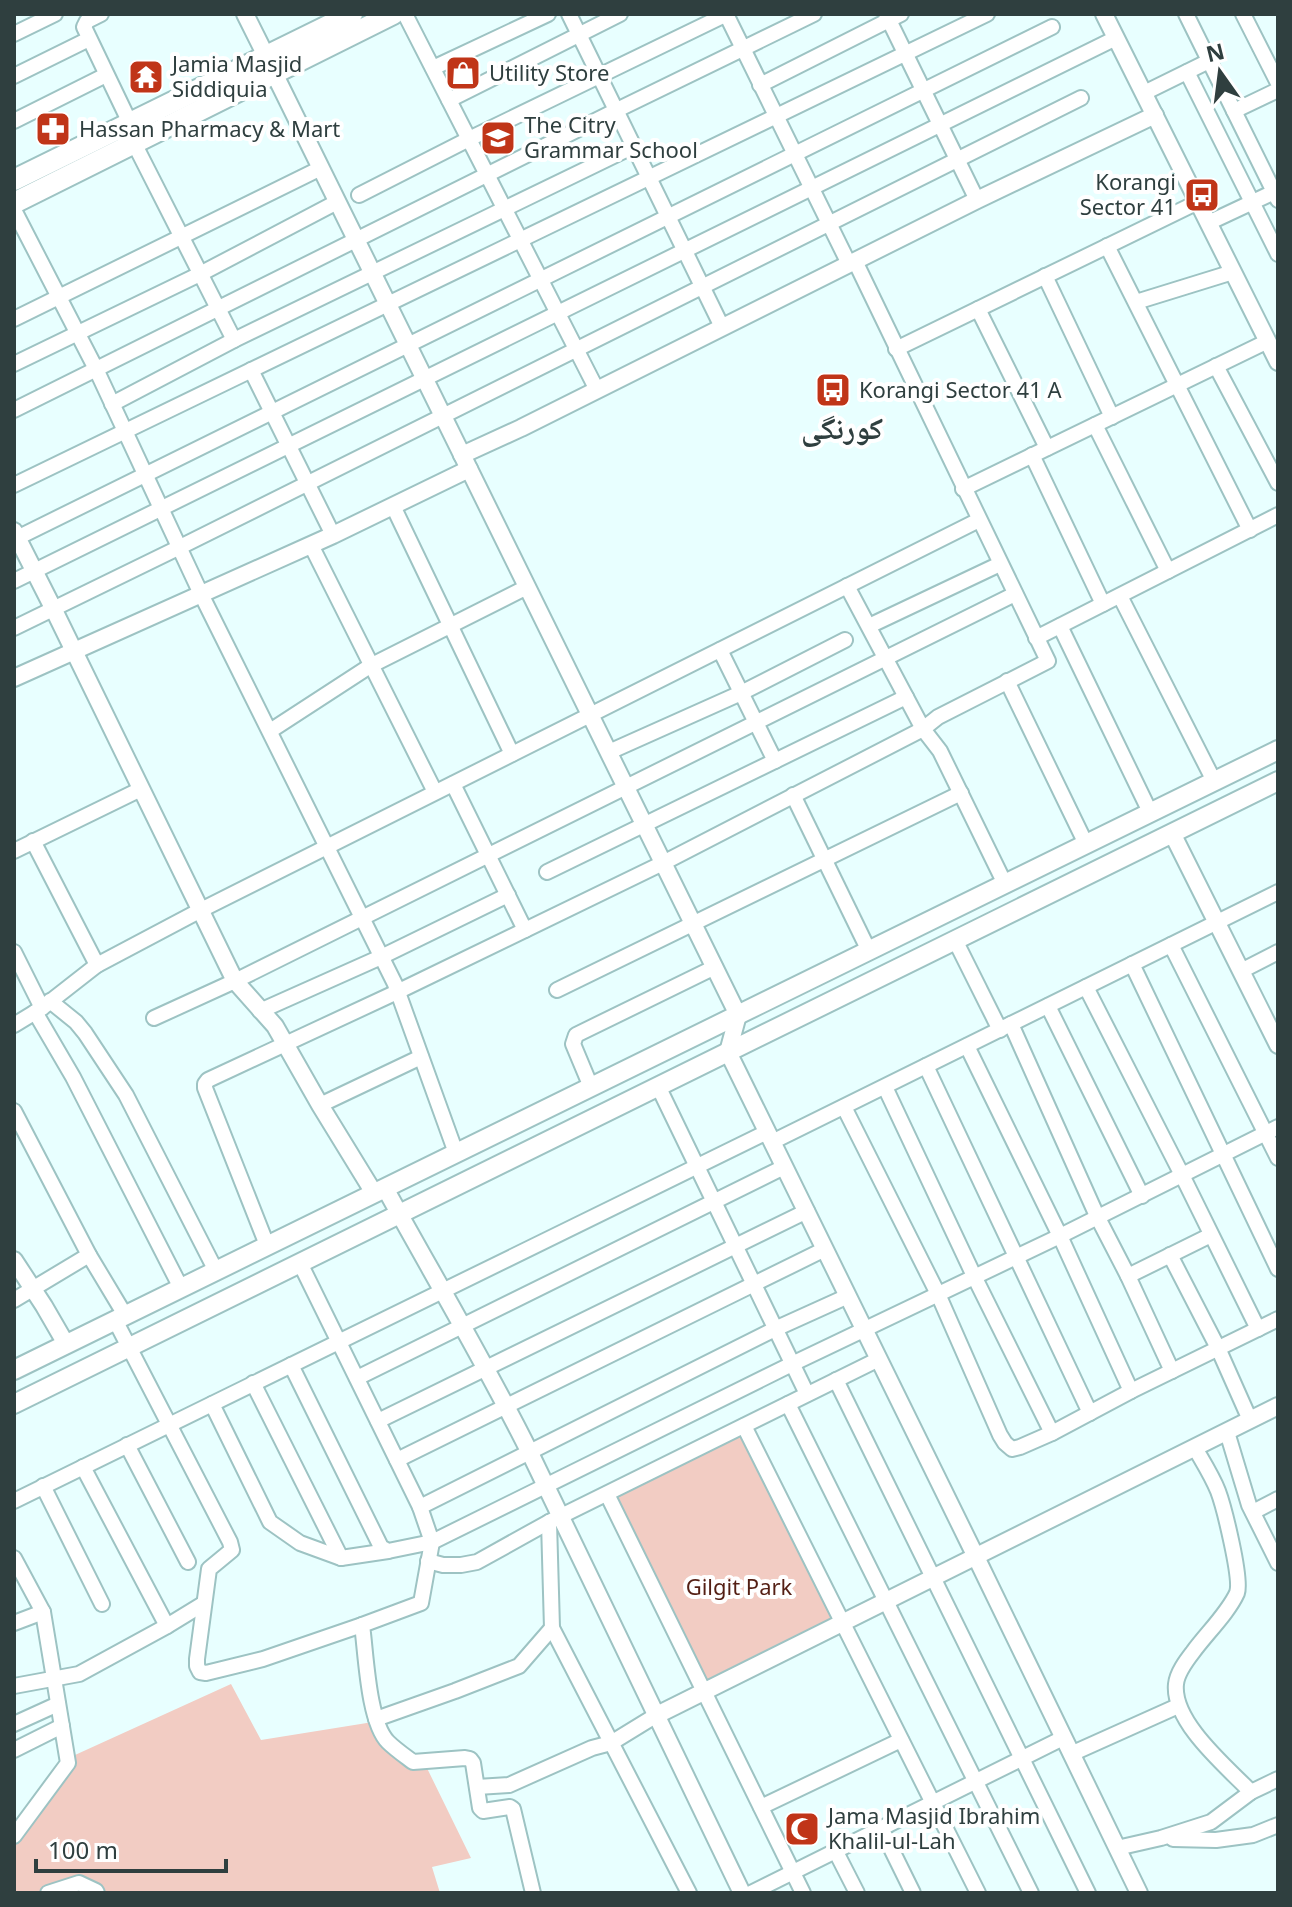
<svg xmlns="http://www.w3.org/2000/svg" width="1292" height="1907" viewBox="0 0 1292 1907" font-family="'Noto Sans','Noto Naskh Arabic',sans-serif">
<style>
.green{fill:#f2ccc3}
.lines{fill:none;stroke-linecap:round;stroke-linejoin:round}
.minor-casing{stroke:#9dc3c3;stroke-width:18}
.tertiary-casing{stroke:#9dc3c3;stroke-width:20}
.secondary-casing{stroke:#9dc3c3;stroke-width:22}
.primary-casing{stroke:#9dc3c3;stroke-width:24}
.minor{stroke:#fff;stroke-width:14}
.tertiary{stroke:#fff;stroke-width:16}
.secondary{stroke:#fff;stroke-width:18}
.primary{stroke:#fff;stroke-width:20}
.labels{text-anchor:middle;stroke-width:8;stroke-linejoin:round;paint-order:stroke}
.poi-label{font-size:22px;fill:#2f3f3f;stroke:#fff;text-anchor:start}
.park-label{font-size:22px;fill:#541f14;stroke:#fff}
.district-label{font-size:30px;font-weight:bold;fill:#2f3f3f;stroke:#fff}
</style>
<rect width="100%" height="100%" fill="#e8ffff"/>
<g class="green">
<polygon points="744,1426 844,1623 705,1692 607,1494"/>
<polygon points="231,1684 261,1740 373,1722 380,1738 424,1762 471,1858 432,1867 440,1893 14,1893 14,1841 75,1755"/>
</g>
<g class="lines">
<defs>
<g id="minor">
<polyline points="101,14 87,21 84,27 130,123"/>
<polyline points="405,14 597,390"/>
<polyline points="569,14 722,327"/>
<polyline points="726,14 849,264"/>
<polyline points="886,14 977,200"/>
<polyline points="1186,14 1278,200"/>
<polyline points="1243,14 1278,83"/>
<polyline points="14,34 55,14"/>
<polyline points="433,68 548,14"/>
<polyline points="1187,72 1278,254"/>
<polyline points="14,76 89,39"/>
<polyline points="760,85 901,14"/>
<polyline points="1144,93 1209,61"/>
<polyline points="449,100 620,14"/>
<polyline points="1234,111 1278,90"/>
<polyline points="14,121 106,75"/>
<polyline points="134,143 234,340"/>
<polyline points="359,195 469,139 727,14"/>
<polyline points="14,210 96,369 201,594 395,984 456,1153"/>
<polyline points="1208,223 1274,192"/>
<polyline points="1107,246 1250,530"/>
<polyline points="1045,276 1112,417"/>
<polyline points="1136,302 1233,272"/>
<polyline points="978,309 1047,448"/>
<polyline points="14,319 321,168"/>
<polyline points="896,349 1198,202"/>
<polyline points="14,364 200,274 337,202"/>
<polyline points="1216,366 1278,483"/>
<polyline points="251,370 333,535"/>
<polyline points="112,404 234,340 634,146"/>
<polyline points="14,410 617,110 814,14"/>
<polyline points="1095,425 1168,571"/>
<polyline points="1032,455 1103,604"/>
<polyline points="14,485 987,14"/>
<polyline points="963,489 1268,341"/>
<polyline points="393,506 512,754"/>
<polyline points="17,538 1052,27"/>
<polyline points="311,545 435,792"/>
<polyline points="14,581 1116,38"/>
<polyline points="847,586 923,729 940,751 1005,884"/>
<polyline points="1120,596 1214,781"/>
<polyline points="869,626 1000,564"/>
<polyline points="1060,626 1150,812"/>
<polyline points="14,628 180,547 1081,98"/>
<polyline points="1036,638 1278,515"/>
<polyline points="720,650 775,761"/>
<polyline points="1007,681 1086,844"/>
<polyline points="270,731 370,666 527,587"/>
<polyline points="609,752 741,693 845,640"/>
<polyline points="453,784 525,930"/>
<polyline points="793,795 869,951"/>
<polyline points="33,841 97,965"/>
<polyline points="14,851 141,789"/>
<polyline points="547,872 906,697"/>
<polyline points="955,940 1000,1030"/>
<polyline points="1171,945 1278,1158"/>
<polyline points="14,952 42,1008"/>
<polyline points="1132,964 1278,1269"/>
<polyline points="1241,971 1278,952"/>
<polyline points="1086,987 1182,1175 1258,1329"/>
<polyline points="557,990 961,793"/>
<polyline points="50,1001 76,1022 85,1033 126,1095 216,1271"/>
<polyline points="1048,1006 1142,1196"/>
<polyline points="260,1011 381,957 508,895"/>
<polyline points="35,1012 73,1077 181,1288"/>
<polyline points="154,1018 235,981 1015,594"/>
<polyline points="1011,1024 1097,1216 1128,1276 1172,1371"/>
<polyline points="14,1025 42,1008 97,965 199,911 979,520"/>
<polyline points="967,1046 1060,1236 1131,1391"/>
<polyline points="926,1066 1090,1413"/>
<polyline points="658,1086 807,1394"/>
<polyline points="591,1087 573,1044 576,1035 715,967"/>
<polyline points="885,1087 974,1276 1052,1433"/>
<polyline points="320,1105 421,1057"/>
<polyline points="844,1107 938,1294 1000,1435 1005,1443 1012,1449 1020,1447 1052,1433 1131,1391 1278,1319"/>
<polyline points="14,1111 89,1255 125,1315"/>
<polyline points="772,1142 1278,892"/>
<polyline points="267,1245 205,1088 205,1084 208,1080 397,992 663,863 923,729 938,717 1048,661 855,261"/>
<polyline points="1170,1255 1218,1348 1250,1420"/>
<path d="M300,1263L420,1507L432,1542L421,1603L362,1625C366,1653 368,1722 388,1742C395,1749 405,1756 413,1762L465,1758L470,1759L473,1763L480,1808L483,1811L510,1807L513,1809L533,1893"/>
<polyline points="1128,1276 1211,1235"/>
<polyline points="14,1300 89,1255"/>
<polyline points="115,1320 230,1542 232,1550 209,1569 197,1659 197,1666 200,1672 206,1673 263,1659 362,1625"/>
<polyline points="291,1365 381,1547 388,1551 432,1542 792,1364 1060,1236 1278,1127"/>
<polyline points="357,1378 784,1167"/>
<polyline points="836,1380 1088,1893"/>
<polyline points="253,1383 341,1558"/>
<polyline points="212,1404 270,1522 300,1543 341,1558 388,1551"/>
<polyline points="788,1404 1031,1893"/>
<polyline points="378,1421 807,1211"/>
<polyline points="744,1426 978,1893"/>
<polyline points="1227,1432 1249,1505 1278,1563"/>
<polyline points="127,1445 188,1562"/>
<path d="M1195,1448C1203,1462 1212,1476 1218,1491C1224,1507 1242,1579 1237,1593C1228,1613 1206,1634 1193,1652C1186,1661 1177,1673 1176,1684C1172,1722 1227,1767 1251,1792"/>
<polyline points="397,1460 825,1249"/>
<polyline points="83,1467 167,1626"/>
<polyline points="43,1486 102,1604"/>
<polyline points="607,1494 803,1893"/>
<polyline points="14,1501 767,1132"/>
<polyline points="420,1507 775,1329 848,1296"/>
<polyline points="1253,1512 1278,1499"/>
<polyline points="549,1522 552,1628 689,1893"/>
<polyline points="14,1558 43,1612 68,1763 14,1836"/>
<polyline points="428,1561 443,1565 461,1565 477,1562 549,1522 879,1359"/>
<polyline points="14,1623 43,1612"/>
<polyline points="14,1686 79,1674 167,1626 203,1604"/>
<polyline points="376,1719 455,1691 519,1666 552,1628"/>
<polyline points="14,1724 58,1704"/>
<polyline points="14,1750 62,1726"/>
<polyline points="1071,1754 1178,1706"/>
<polyline points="477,1787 509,1785 592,1748 611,1743 655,1716"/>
<polyline points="761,1807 901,1740"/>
<polyline points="881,1828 913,1893"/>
<polyline points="1173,1839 1216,1840 1253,1835 1278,1825"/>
<polyline points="1117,1848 1161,1838 1211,1822 1251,1792 1278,1779"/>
<polyline points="835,1850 857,1893"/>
<polyline points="48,1893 79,1883 96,1891 97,1893"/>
<polyline points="751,1893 1063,1738"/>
</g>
<g id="tertiary">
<polyline points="245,14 266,56"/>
<polyline points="1104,14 1278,362"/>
<polyline points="274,73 738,1015 728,1052 976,1557 1139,1893"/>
<polyline points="462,455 521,428 977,200 1155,115"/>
<polyline points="14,531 53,608 235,981 275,1026 320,1105 374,1193"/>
<polyline points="14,678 333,535 469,469"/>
<polyline points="1172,833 1278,1045"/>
<path d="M385,1188C434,1277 486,1364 531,1455C602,1600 671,1747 742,1893"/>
<polyline points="14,1260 44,1306 66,1344"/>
<polyline points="655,1716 1278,1406"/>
</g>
<g id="secondary">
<polyline points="14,1370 1278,750"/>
<polyline points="14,1404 1278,781"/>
</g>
<g id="primary">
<polyline points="14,180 352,14"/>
<polyline points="14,203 393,14"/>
</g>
</defs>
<use href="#minor" class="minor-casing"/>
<use href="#tertiary" class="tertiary-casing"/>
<use href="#secondary" class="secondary-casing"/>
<use href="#primary" class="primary-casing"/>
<use href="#minor" class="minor"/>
<use href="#tertiary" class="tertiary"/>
<use href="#secondary" class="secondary"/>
<use href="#primary" class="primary"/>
</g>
<defs>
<symbol id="shop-square" viewBox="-11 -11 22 22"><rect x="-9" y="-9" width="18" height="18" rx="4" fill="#c03518" stroke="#fff"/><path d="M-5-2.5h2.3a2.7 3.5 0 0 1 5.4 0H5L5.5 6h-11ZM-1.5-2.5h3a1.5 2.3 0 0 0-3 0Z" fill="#fff"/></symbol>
<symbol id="temple-square" viewBox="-11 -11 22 22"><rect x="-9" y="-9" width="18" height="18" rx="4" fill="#c03518" stroke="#fff"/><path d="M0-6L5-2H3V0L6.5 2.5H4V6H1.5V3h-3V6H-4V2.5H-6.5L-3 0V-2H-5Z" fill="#fff"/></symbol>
<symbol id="pharmacy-square" viewBox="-11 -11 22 22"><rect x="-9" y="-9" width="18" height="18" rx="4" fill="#c03518" stroke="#fff"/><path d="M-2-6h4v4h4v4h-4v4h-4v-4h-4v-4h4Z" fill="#fff"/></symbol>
<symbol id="school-square" viewBox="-11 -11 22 22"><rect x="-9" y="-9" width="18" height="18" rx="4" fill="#c03518" stroke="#fff"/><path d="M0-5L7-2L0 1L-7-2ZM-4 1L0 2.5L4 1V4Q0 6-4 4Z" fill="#fff"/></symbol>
<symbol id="bus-square" viewBox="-11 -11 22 22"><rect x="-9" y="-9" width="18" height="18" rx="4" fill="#c03518" stroke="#fff"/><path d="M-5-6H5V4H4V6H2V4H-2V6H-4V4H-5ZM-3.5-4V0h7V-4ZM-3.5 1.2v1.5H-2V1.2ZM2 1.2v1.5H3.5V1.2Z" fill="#fff"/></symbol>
<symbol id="mosque-square" viewBox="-11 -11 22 22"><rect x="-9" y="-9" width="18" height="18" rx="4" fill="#c03518" stroke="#fff"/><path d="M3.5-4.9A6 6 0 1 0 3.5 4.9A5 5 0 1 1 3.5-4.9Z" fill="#fff"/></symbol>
</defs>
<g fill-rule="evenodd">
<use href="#shop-square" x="443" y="53" width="40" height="40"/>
<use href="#temple-square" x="126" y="57" width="40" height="40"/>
<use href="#pharmacy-square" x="33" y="109" width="40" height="40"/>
<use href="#school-square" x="478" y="118" width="40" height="40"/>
<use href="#bus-square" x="1182" y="175" width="40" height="40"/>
<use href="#bus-square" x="813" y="370" width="40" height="40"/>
<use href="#mosque-square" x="782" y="1809" width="40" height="40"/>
</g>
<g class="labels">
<g class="poi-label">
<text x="172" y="72">Jamia Masjid<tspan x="172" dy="25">Siddiquia</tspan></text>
<text x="489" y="81">Utility Store</text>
<text x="524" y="133">The Citry<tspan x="524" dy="25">Grammar School</tspan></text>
<text x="79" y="137">Hassan Pharmacy &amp; Mart</text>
<text x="1176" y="190" text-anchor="end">Korangi<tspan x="1176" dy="25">Sector 41</tspan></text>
<text x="859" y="398">Korangi Sector 41 A</text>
<text x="828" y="1824">Jama Masjid Ibrahim<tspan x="828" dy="25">Khalil-ul-Lah</tspan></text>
</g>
<g class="park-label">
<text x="739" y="1595">Gilgit Park</text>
</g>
<g class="district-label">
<text x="842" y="439">کورنگی</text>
</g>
</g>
<rect width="1292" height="1907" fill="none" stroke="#2f3f3f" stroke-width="32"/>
<g transform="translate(1220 72) rotate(346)" stroke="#ffffff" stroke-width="6" paint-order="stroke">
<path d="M0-6L14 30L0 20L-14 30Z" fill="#2f3f3f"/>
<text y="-12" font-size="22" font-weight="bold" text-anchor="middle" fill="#2f3f3f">N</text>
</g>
<path d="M36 1859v12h190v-12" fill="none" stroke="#2f3f3f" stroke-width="4"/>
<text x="48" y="1859" font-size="24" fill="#2f3f3f" stroke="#ffffff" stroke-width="6" paint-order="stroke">100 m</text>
</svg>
